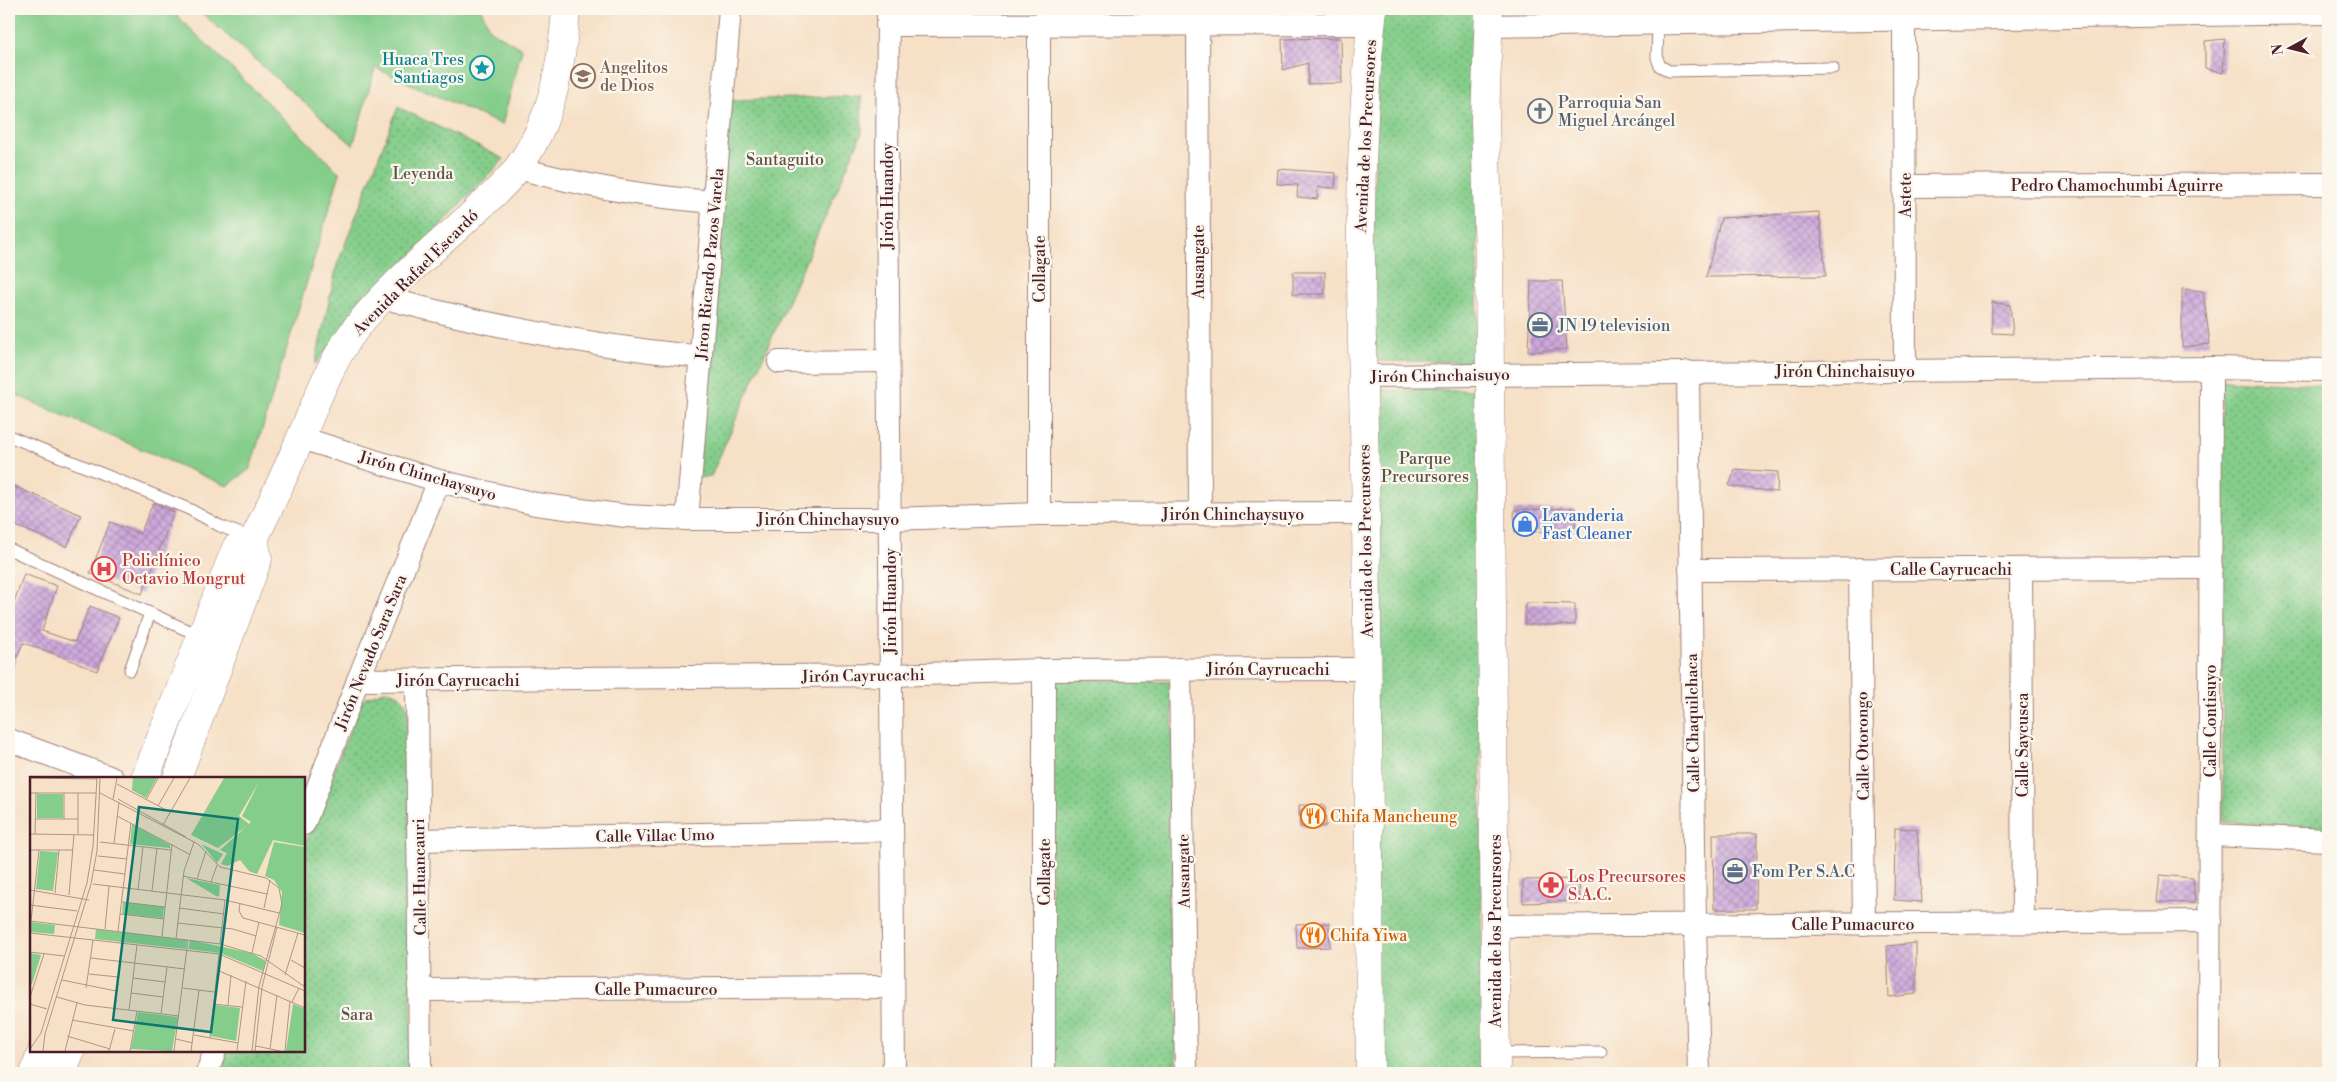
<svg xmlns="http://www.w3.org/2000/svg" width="2337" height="1082" viewBox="0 0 2337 1082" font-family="'Libre Bodoni',serif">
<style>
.grass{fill:#84cd8a;stroke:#67765a}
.park{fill:url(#park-dots);stroke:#67765a}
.building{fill:url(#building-cross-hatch)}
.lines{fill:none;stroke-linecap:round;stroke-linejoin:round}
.service-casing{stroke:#a08078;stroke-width:13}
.minor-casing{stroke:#a08078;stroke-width:24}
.tertiary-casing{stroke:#a08078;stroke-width:29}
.secondary-casing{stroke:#a08078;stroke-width:29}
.service{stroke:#fff;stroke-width:11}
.minor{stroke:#fff;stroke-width:22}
.tertiary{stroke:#fff;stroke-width:28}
.secondary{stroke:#fff;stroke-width:28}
.labels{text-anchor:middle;stroke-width:4.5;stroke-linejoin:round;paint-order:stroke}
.culture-label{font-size:16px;fill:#0d838f;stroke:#fbf7ec;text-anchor:end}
.education-label{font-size:16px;fill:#785e54;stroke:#fbf7ec;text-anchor:start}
.worship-label{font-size:16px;fill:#5b616d;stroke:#fbf7ec;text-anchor:start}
.street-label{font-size:16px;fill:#4a1f2b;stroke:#fbf7ec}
.park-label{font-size:16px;fill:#5b5348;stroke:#fbf7ec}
.service-label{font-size:16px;fill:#4e5e75;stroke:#fbf7ec;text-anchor:start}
.shop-label{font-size:16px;fill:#366cbe;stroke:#fbf7ec;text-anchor:start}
.health-label{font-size:16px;fill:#be3a42;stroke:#fbf7ec;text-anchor:start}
.food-label{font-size:16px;fill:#c56008;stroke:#fbf7ec;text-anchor:start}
.inset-road{fill:none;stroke:#b19388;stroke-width:1}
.view{fill:#0f766e;fill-opacity:0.15;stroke:#0f766e;stroke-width:2.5}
.inset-edge{fill:none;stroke:#4a1f2b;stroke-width:2.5}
</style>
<defs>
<pattern id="park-dots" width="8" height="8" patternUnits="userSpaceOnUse" patternTransform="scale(1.25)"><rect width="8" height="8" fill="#84cd8a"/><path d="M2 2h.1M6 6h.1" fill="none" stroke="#6ea671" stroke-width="1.8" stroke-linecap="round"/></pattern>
<pattern id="building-cross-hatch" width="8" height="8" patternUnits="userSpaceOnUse" patternTransform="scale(1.25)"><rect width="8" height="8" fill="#cda9dc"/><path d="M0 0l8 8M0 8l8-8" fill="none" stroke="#a889b3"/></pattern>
</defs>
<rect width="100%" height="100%" fill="#fbf7ec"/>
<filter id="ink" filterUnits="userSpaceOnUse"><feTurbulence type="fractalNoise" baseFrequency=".02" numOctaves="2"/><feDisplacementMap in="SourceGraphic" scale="10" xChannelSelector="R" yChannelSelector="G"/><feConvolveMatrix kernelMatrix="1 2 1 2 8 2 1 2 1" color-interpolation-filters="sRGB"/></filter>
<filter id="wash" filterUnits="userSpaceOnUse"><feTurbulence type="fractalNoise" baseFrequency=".0096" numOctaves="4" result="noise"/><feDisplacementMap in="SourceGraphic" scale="20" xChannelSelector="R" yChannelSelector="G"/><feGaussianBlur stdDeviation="1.12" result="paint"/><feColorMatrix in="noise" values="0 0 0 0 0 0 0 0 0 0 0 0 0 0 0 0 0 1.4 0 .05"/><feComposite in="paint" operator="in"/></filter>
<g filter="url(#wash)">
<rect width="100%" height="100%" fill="#f6e0c6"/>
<g class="grass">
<polygon points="9,9 170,9 340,173 250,469 227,486 9,392"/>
<polygon points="197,9 481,9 490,30 522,49 502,125 375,68 353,145"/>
</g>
<g class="park">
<polygon points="1378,9 1478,9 1477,362 1371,361"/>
<polygon points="861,96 862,133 711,476 698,478 731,100"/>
<polygon points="398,107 504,159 398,269 315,364 337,265"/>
<polygon points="2222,380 2328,385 2328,829 2223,822"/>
<polygon points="1372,390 1478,390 1483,1073 1377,1073"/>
<polygon points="1052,679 1172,682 1177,1073 1051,1073"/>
<path d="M387,690C399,693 403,697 408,709L412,1073H214L223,1051H304V847L361,702L365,698Z"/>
</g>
<g id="blocks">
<g class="building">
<polygon points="1341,38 1342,83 1308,84 1308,63 1283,70 1282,39"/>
<polygon points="2225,39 2223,73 2205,68 2205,41"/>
<polygon points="1278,169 1336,173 1335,188 1318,187 1317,199 1297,197 1298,185 1277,184"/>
<polygon points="1819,212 1826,276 1706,277 1721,218"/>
<rect x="1293" y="272" width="32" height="22"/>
<polygon points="1531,281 1562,281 1567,349 1528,352"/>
<polygon points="2182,289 2203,291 2210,344 2182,347"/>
<polygon points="1992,302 2010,305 2013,334 1992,333"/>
<polygon points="1735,469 1778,472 1777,492 1729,486"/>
<polygon points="9,484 81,515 67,547 9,523"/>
<polygon points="153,503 174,512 142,594 90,573 110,522 140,534"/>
<polygon points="1575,508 1576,531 1515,532 1514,510"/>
<polygon points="24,574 57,586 42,631 75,642 90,606 119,618 97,671 53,653 23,643 9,675 9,616"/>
<polygon points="1525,603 1575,604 1575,625 1525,625"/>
<polygon points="1299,805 1325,805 1326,826 1300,827"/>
<polygon points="1895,828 1917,829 1922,902 1894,900"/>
<polygon points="1713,834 1757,834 1756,909 1714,909"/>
<polygon points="2160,875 2193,878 2195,903 2157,902"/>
<polygon points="1579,879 1580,901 1523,903 1523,880"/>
<polygon points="1329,923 1330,947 1297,948 1296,924"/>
<polygon points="1916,943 1916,994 1889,997 1887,946"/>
</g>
</g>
</g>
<g filter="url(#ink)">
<use href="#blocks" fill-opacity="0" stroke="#a08078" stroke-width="1"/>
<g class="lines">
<defs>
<g id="service">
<polyline points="1658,23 1657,58 1660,66 1669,71 1833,68"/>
<polyline points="9,436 189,509 220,526 251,538"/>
<polyline points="9,549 200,636"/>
<polyline points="130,670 150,613"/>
<polyline points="1496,1053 1601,1052"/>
</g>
<g id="minor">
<polyline points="888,9 887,170 894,1073"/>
<polyline points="1198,9 1200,514"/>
<polyline points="1904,20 1905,371"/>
<polyline points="887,25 1371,24"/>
<polyline points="1488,26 2328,13"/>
<path d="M518,168C583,186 647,197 714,202"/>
<polyline points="1905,186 2328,184"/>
<path d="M385,298C489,326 593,346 701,357"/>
<polyline points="779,362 888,361"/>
<polyline points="1688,372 1695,925 1699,1073"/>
<polyline points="1362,376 2211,368 2328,370"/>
<polyline points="301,438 439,481 536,504 626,516 687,519 890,519 1039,514 1366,513"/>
<polyline points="1039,514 1039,24"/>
<polyline points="687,519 730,9"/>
<polyline points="1860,569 1864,924"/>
<polyline points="2021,569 2023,922"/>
<polyline points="1690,570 2211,568"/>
<polyline points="1180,669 1186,1073"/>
<polyline points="1044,670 1044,1073"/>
<polyline points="358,680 891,675 1044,670 1368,669"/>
<polyline points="417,681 420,1073"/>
<polyline points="9,740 112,778"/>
<polyline points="304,824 358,680 439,481"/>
<polyline points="2210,835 2328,840"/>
<polyline points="418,840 892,830"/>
<polyline points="1496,926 2210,921"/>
<polyline points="420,990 893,987"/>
<polyline points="207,1073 215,1051"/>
<polyline points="2209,1073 2211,368"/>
</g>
<g id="tertiary">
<path d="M254,539C270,506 286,473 300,439C317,401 330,362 356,328C388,287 431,252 469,217C485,202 503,187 517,169C552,122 562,65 566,9"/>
<polyline points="145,778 236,548 254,539"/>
<polyline points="177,778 258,559 254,539"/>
<polyline points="34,1073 42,1051"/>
<polyline points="62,1073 71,1051"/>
</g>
<g id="secondary">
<polyline points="1489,9 1485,121 1489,258 1496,1073"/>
<path d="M1370,1073C1369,888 1369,702 1366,517C1363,347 1353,178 1373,9"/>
</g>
</defs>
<use href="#service" class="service-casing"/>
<use href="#minor" class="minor-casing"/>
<use href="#tertiary" class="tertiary-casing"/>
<use href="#secondary" class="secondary-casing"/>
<use href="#service" class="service"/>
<use href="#minor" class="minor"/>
<use href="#tertiary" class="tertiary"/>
<use href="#secondary" class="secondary"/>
</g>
</g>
<defs>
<symbol id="sight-ring" viewBox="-11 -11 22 22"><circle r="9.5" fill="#fbf7ec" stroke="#0f9aa8" stroke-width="1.5"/><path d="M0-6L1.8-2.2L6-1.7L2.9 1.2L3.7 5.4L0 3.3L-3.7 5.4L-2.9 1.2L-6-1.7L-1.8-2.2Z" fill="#0f9aa8"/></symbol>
<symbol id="school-ring" viewBox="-11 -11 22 22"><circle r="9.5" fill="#fbf7ec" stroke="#8d6e63" stroke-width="1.5"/><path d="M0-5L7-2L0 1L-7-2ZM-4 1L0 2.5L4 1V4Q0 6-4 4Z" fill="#8d6e63"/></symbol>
<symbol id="church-ring" viewBox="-11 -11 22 22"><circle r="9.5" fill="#fbf7ec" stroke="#6b7280" stroke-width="1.5"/><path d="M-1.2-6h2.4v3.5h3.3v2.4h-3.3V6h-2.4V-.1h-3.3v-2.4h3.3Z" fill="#6b7280"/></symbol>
<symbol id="office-ring" viewBox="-11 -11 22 22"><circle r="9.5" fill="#fbf7ec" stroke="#5c6f8a" stroke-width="1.5"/><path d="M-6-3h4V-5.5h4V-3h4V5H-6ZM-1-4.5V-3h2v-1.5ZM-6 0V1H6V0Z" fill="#5c6f8a"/></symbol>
<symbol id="shop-ring" viewBox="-11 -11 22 22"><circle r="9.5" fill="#fbf7ec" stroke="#3f7fe0" stroke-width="1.5"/><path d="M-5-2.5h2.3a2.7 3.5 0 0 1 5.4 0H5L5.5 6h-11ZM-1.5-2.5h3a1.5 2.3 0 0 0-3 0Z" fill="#3f7fe0"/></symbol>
<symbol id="hospital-ring" viewBox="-11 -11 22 22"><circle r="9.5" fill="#fbf7ec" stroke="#e0444e" stroke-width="1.5"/><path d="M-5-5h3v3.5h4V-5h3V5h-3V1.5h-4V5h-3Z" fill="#e0444e"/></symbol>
<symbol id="restaurant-ring" viewBox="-11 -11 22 22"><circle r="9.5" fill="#fbf7ec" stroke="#e8710a" stroke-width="1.5"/><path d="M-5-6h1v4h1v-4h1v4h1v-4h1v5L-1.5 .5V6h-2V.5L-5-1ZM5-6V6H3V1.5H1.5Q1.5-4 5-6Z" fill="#e8710a"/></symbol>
<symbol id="pharmacy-ring" viewBox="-11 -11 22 22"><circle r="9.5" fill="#fbf7ec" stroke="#e0444e" stroke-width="1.5"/><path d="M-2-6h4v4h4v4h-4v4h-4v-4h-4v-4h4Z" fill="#e0444e"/></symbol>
</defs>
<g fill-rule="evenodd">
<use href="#sight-ring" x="468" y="54" width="28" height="28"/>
<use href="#school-ring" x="569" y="62" width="28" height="28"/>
<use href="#church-ring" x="1526" y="97" width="28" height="28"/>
<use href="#office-ring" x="1526" y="311" width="28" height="28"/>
<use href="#shop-ring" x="1511" y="510" width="28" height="28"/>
<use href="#hospital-ring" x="90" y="555" width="28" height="28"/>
<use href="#restaurant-ring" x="1299" y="802" width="28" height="28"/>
<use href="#office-ring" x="1721" y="857" width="28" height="28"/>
<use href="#pharmacy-ring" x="1537" y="871" width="28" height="28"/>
<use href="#restaurant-ring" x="1299" y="921" width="28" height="28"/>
</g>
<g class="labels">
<g class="culture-label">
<text x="464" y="65">Huaca Tres<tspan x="464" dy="18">Santiagos</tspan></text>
</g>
<g class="education-label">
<text x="600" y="73">Angelitos<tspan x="600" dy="18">de Dios</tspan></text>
</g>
<g class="worship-label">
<text x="1558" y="108">Parroquia San<tspan x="1558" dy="18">Miguel Arcángel</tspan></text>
</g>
<g class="street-label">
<text transform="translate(1365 136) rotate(-87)" y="6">Avenida de los Precursores</text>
<text x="2117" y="191">Pedro Chamochumbi Aguirre</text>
<text transform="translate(1905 195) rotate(-90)" y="6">Astete</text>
<text transform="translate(887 196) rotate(-90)" y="6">Jirón Huandoy</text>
<text transform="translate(1198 262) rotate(-90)" y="6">Ausangate</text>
<text transform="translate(709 264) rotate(-85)" y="6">Jíron Ricardo Pazos Varela</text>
<text transform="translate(1039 269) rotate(-90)" y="6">Collagate</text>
<text transform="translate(415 272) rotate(-45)" y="6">Avenida Rafael Escardó</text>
<text x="1845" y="377">Jirón Chinchaisuyo</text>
<text transform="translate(1440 375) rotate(-1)" y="6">Jirón Chinchaisuyo</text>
<text transform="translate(428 475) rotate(16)" y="6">Jirón Chinchaysuyo</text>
<text x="1233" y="520">Jirón Chinchaysuyo</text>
<text x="828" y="525">Jirón Chinchaysuyo</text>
<text transform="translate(1365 541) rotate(-91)" y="6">Avenida de los Precursores</text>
<text x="1951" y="575">Calle Cayrucachi</text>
<text transform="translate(890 601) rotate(-90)" y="6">Jirón Huandoy</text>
<text transform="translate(370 652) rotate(-68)" y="6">Jirón Nevado Sara Sara</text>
<text x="1268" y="675">Jirón Cayrucachi</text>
<text transform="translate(863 675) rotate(-1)" y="6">Jirón Cayrucachi</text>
<text x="458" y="686">Jirón Cayrucachi</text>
<text transform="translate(2210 721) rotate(-90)" y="6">Calle Contisuyo</text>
<text transform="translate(1692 723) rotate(-91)" y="6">Calle Chaquilchaca</text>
<text transform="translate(2022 745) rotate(-90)" y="6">Calle Saycusca</text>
<text transform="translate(1862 746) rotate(-91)" y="6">Calle Otorongo</text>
<text transform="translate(655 835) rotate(-1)" y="6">Calle Villac Umo</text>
<text transform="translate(1183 871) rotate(-91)" y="6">Ausangate</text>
<text transform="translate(1044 872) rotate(-90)" y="6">Collagate</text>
<text transform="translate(419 877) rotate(-91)" y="6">Calle Huancauri</text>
<text x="1853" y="930">Calle Pumacurco</text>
<text transform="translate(1495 931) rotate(-90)" y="6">Avenida de los Precursores</text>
<text x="656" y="995">Calle Pumacurco</text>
</g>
<g class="park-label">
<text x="785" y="165">Santaguito</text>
<text x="423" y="179">Leyenda</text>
<text x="1425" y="464">Parque<tspan x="1425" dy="18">Precursores</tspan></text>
<text x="357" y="1020">Sara</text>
</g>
<g class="service-label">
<text x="1558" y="331">JN 19 television</text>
<text x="1752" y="877">Fom Per S.A.C</text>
</g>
<g class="shop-label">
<text x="1542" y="521">Lavanderia<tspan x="1542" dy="18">Fast Cleaner</tspan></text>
</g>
<g class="health-label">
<text x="122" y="566">Policlínico<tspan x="122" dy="18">Octavio Mongrut</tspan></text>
<text x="1568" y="882">Los Precursores<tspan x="1568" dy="18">S.A.C.</tspan></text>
</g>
<g class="food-label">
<text x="1330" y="822">Chifa Mancheung</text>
<text x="1330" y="941">Chifa Yiwa</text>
</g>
</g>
<g transform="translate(30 777)">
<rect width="275" height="275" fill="#f6e0c6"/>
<path d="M194,1H275V69L243,63L227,97L219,94L210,83L197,89L191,87L197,76L190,73L221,45L212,39L229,5L209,39L219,47L188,71L161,58Z" fill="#84cd8a"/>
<path d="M103,1H127L116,21L102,13ZM7,17H33V41H7ZM102,47L140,68V71L100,67ZM244,65L275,70V156L249,148L252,115L244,103L235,99ZM171,67L193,77L187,86L179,76ZM10,74L28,75L23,114L6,112ZM156,101L190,108L189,120L186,119ZM93,125L134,130L133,141L92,137ZM0,145L25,148L24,157L0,155ZM66,152L157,163L156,172L65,162ZM160,163L221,176L236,184L233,194L190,176L158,172ZM0,176L11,178L2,207H0ZM263,227L275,232V274H256ZM185,228L210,231L206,264L181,259ZM108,235L148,240L142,274L101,272Z" fill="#84cd8a"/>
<path class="inset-road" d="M0,1L67,2M87,7L140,35M0,16H66M70,16L168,67L190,90L236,101L249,111L252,127L229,209L222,274M83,22L87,1M88,22L156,60M116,23L128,1M128,29L144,1M87,39L159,77M5,42H48M34,42V16M133,48L160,1M0,57L64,58M5,57L6,16M48,57V16M70,65L141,73M84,66L89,25M0,73H43M68,79L97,82M64,93L95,97M153,99L237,117M167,102L176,74M181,105L187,88M63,107L195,123L249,136M0,113L59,123M108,113L113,70M122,114L127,71M25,116L29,73M39,118L44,57M92,125L135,130M210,126L209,134L213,141L275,158M0,128L47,134M149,131L194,137M234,131L240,103M90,137L134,142M0,144L190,167L231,179L275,210M1,144L9,73M147,146L203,152L226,159M75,152L79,109M88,154L101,46M0,156L189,177L275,214M132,159L142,67M146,161L154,94L164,65M190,167L195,123M0,175L34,179M222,176L229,145M61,181L155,192M261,183L275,191M187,193L275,231M59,197L88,200M255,198L268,156M103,201L135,205M32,203L86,214M56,211L63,163M153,211L184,215M101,216L133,220M0,220L14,177M27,220L55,228L149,239M262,225L269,211M0,227L17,232M183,227L212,230M198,228L201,198M85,231L90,185M99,233L107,168M131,237L137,190M42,243L104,254M164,258L208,266M37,259L80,272M180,261L189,177M146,262L163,266M226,269L250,274M0,272L11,256L57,106L63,69L67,1M240,272L247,218M13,274L15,257L61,107L67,74L70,1M35,274L47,226M79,274L85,252M100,274L107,234M144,274L158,163M161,274L169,213M207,274L216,204M225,274L232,210L247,150M255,274L260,224"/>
<path class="view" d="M109,30L208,42L181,255L83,243Z"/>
<rect width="275" height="275" class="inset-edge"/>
</g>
<rect width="2337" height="1082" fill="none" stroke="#fbf7ec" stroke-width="30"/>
<g transform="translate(2290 48) rotate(263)" stroke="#fbf7ec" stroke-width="4" paint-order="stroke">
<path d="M0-4L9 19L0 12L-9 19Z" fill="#4a1f2b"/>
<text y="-8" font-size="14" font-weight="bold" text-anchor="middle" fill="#4a1f2b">N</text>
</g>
</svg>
